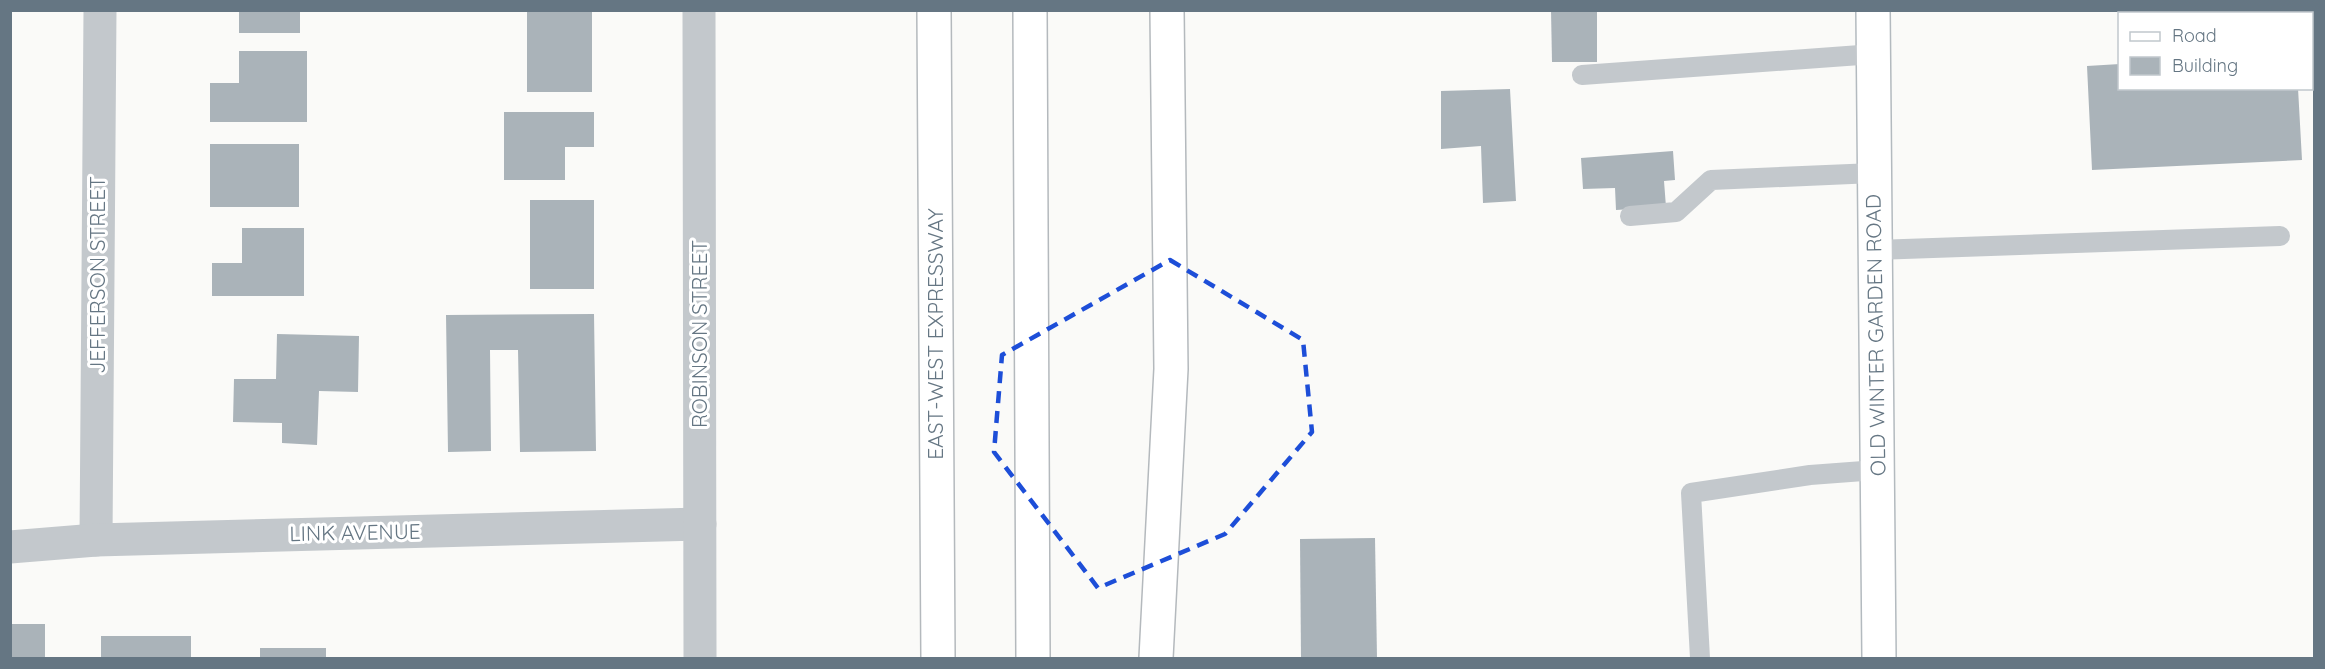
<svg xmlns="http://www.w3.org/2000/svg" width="2325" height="669" viewBox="0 0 2325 669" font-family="Quicksand,sans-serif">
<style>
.building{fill:#aab3b9}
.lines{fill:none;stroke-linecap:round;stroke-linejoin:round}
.secondary-casing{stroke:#b3babf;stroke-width:36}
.motorway-casing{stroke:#b4b9bd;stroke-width:36}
.service{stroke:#c3c8cc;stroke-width:20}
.minor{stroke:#c3c8cc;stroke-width:33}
.tertiary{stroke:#c3c8cc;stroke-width:33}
.secondary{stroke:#fff;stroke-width:33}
.motorway{stroke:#fff;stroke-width:33}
.marked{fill:none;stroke:#1d4ed8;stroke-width:4.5;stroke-dasharray:12 8;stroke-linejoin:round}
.labels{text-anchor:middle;stroke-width:6;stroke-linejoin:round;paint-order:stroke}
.street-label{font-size:21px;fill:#657683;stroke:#fff}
</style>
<rect width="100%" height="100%" fill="#fafaf8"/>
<g class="building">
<rect x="239" y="10" width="61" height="23"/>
<rect x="527" y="10" width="65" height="82"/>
<polygon points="1551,10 1597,10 1597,62 1552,62"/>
<polygon points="239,51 307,51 307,122 210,122 210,83 239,83"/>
<polygon points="2120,64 2120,88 2298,88 2302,160 2092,170 2087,66"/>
<polygon points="1510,89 1516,201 1483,203 1481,146 1441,149 1441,91"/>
<polygon points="504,112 594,112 594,147 565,147 565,180 504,180"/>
<rect x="210" y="144" width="89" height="63"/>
<polygon points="1673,151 1675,180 1664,181 1666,207 1616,210 1615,188 1583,189 1581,158"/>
<rect x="530" y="200" width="64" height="89"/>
<polygon points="242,228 304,228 304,296 212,296 212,263 242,263"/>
<polygon points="594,314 596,451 520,452 518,350 490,350 491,451 448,452 446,315"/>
<polygon points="277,334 359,336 358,392 319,391 317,445 282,443 282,423 233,422 234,379 276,379"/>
<polygon points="1375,538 1377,658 1301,658 1300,539"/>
<rect x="10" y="624" width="35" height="34"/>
<rect x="101" y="636" width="90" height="22"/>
<rect x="260" y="648" width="66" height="10"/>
</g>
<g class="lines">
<defs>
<polyline id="secondary" points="1873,10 1879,658"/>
<g id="motorway">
<polyline points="934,10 938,658"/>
<polyline points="1030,10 1033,658"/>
<polyline points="1156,658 1171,369 1167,10"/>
</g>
</defs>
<use href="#secondary" class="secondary-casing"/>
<use href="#motorway" class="motorway-casing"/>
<g class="service">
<polyline points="1582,75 1874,54"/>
<polyline points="1630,216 1676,212 1711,180 1874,173"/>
<polyline points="1875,250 2280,236"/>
<polyline points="1700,658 1691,493 1810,475 1877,470"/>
</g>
<g class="minor">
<polyline points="96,540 100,10"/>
<polyline points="10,547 96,540 700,524"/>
</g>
<polyline class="tertiary" points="699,10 700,658"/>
<use href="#secondary" class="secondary"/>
<use href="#motorway" class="motorway"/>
</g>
<path class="marked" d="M1170,260L1303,340L1312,432L1225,534L1098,588L994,452L1002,355Z"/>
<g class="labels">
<g class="street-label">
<text transform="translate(98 275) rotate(-90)" y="7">JEFFERSON STREET</text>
<text transform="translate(700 334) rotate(-90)" y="7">ROBINSON STREET</text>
<text transform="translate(936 334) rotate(-90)" y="7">EAST-WEST EXPRESSWAY</text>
<text transform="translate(1876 335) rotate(-91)" y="7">OLD WINTER GARDEN ROAD</text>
<text transform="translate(355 533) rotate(-1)" y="7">LINK AVENUE</text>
</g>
</g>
<rect width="2325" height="669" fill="none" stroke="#657683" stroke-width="24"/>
<rect x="2118" y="12" width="195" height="78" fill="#ffffff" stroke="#c1c8cd" stroke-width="1.5"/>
<rect x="2130" y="32" width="30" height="9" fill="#ffffff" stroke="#c1c8cd" stroke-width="1.5"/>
<text x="2172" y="42" font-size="18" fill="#657683">Road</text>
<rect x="2130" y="57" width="30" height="18" fill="#aab3b9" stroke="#c1c8cd" stroke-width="1.5"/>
<text x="2172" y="72" font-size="18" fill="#657683">Building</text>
</svg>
